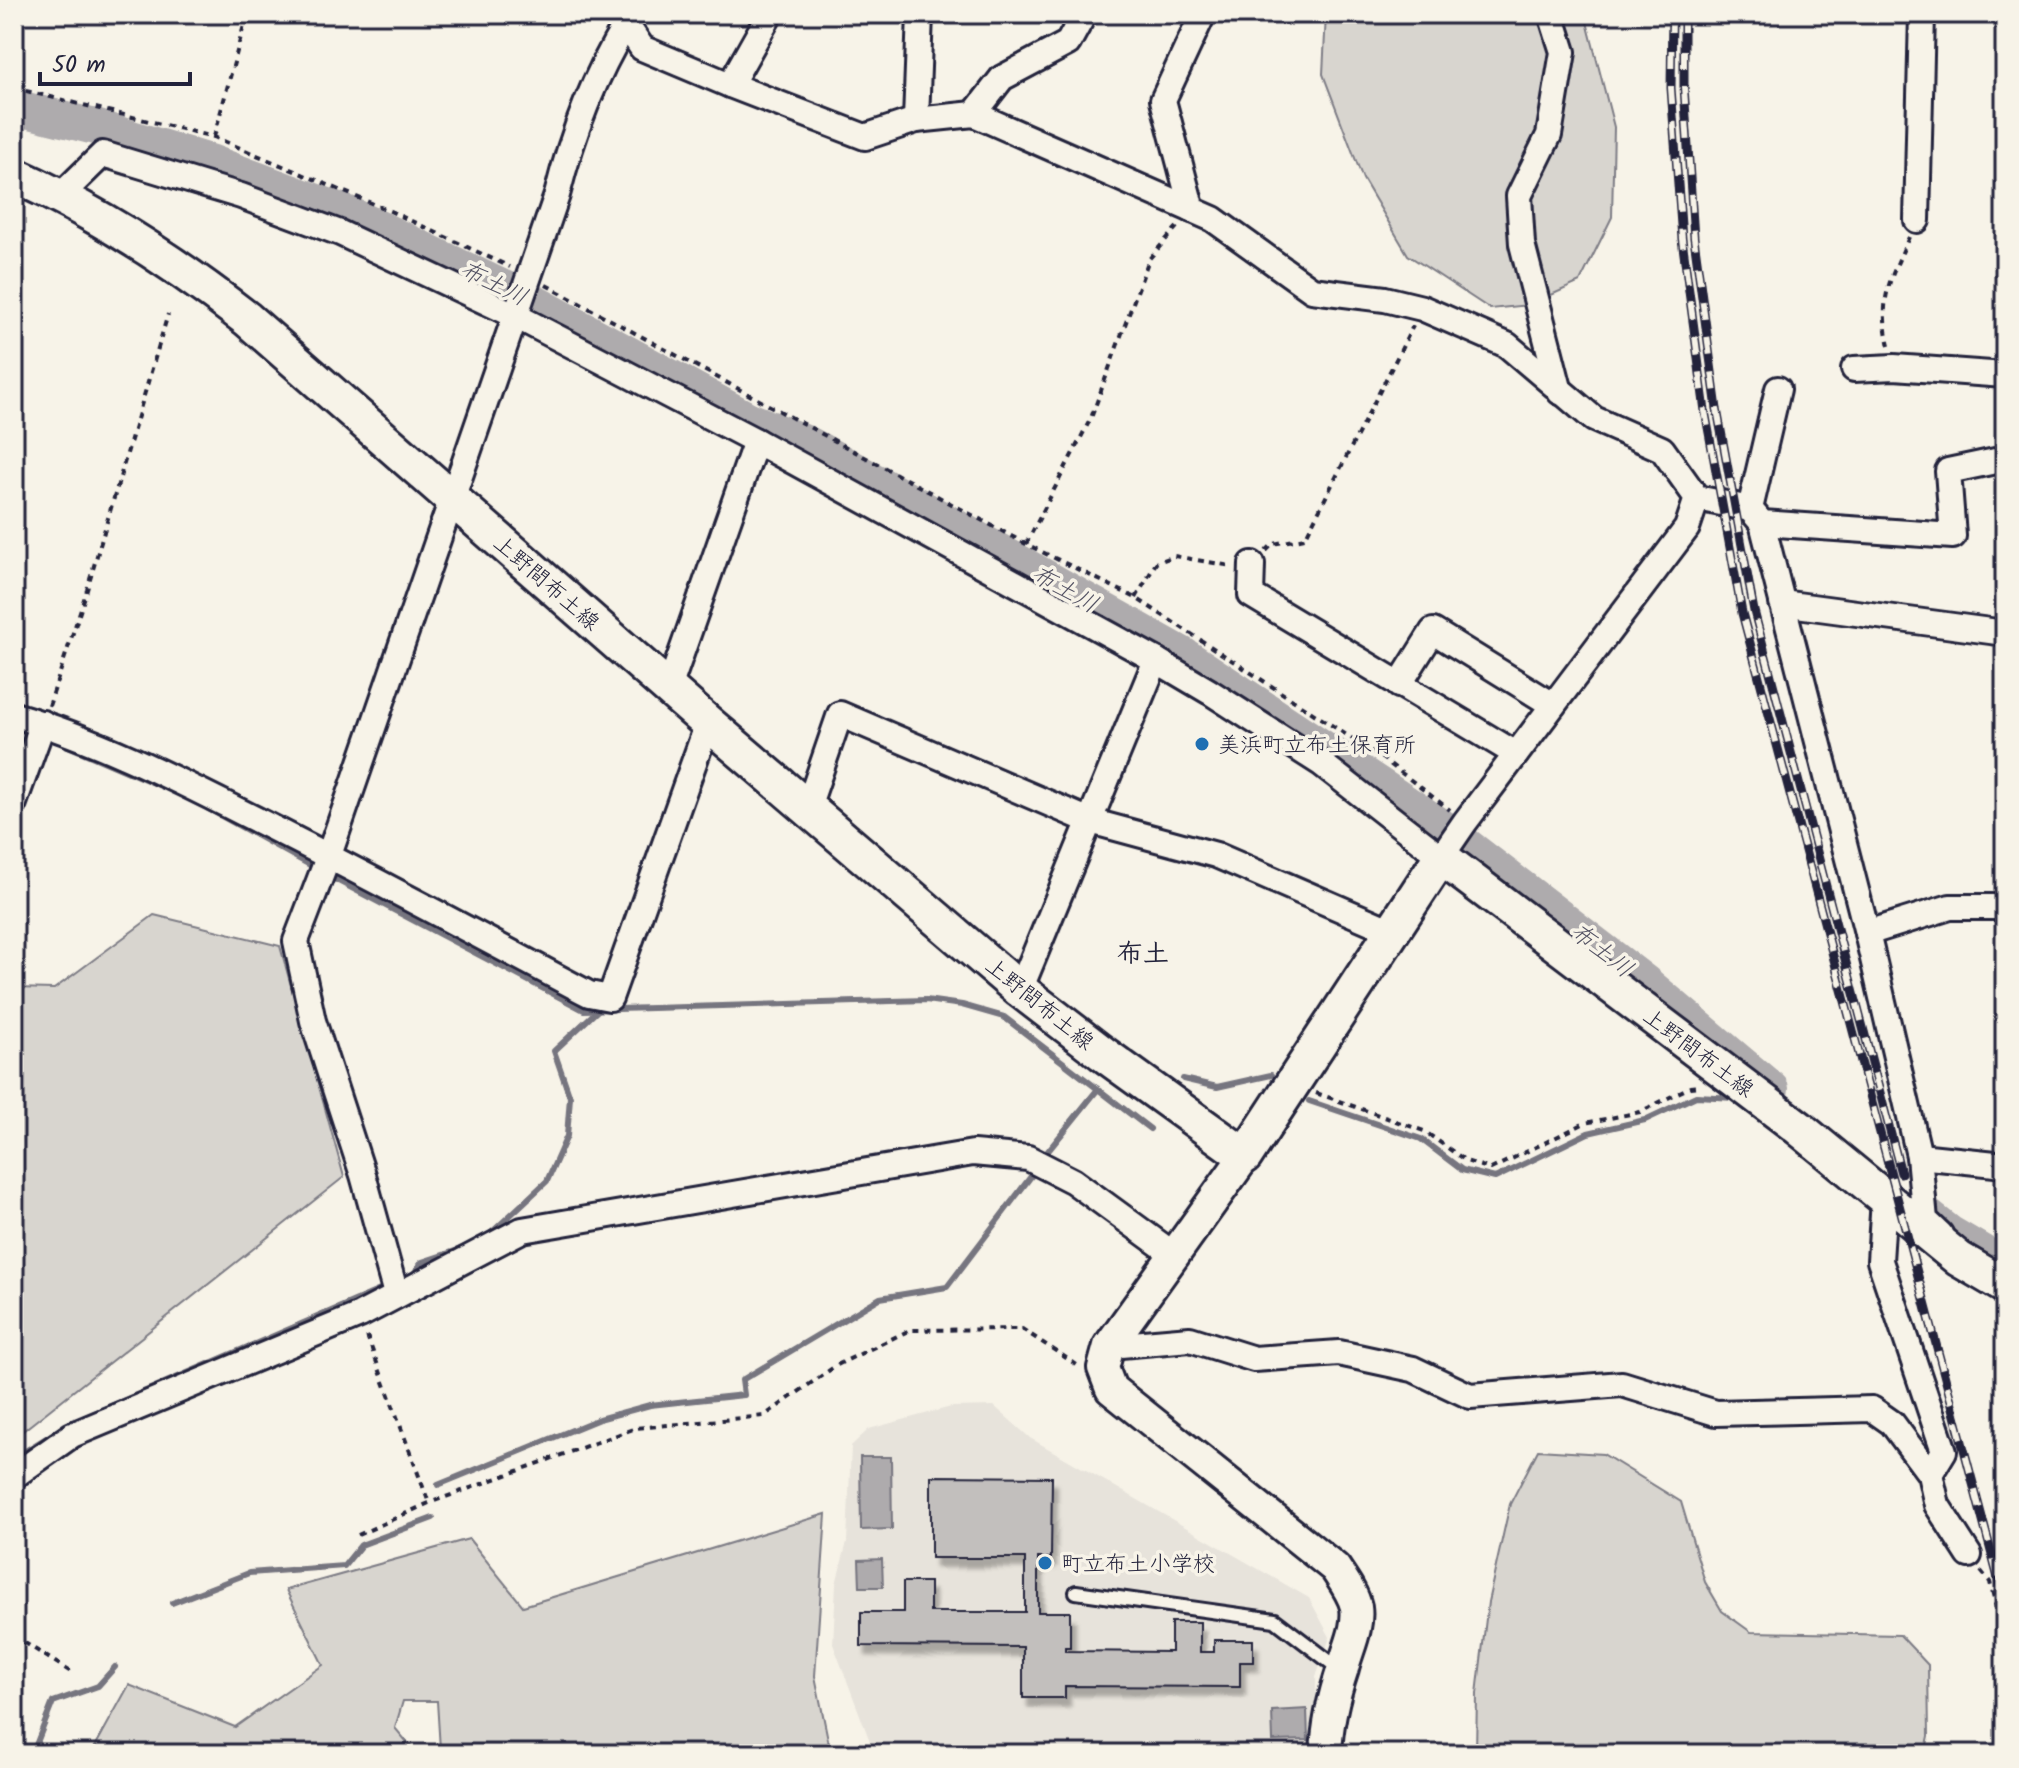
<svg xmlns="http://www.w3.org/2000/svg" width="2019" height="1768" viewBox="0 0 2019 1768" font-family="Kalam,'Klee One',sans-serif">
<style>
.built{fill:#e7e3db}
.green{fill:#d8d5cf;stroke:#7d7c85;stroke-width:2;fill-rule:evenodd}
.water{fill:#aeabad;stroke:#76747f;stroke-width:2}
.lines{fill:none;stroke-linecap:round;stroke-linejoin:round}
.stream{stroke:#76747f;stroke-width:6}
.river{stroke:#aeabad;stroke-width:36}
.building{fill:#c2bfbd;stroke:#22223b;stroke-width:2;filter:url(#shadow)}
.service-casing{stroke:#22223b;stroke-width:18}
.minor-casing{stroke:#22223b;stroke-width:30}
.tertiary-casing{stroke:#22223b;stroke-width:36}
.secondary-casing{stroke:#22223b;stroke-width:40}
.path{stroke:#22223b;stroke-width:4;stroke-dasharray:6 6;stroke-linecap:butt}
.service{stroke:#f7f3e8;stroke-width:12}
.minor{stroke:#f7f3e8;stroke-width:24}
.tertiary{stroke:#f7f3e8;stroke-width:30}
.secondary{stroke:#f7f3e8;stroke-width:34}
.rail-casing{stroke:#22223b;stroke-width:9}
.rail{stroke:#f7f3e8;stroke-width:6;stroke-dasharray:18;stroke-linecap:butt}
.poi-dot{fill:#1f6fb2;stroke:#f7f3e8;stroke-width:3}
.labels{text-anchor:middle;stroke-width:7;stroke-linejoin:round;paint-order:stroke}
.street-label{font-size:22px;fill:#22223b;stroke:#f7f3e8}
.poi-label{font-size:22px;fill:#22223b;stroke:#f7f3e8;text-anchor:start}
.water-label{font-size:24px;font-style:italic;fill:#535263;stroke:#f7f3e8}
.quarter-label{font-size:26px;font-weight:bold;fill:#22223b;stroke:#f7f3e8}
</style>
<defs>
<filter id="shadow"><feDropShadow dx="5" dy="9" stdDeviation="2" flood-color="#0004"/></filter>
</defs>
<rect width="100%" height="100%" fill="#f7f3e8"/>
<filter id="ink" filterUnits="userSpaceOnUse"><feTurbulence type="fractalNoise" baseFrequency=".0125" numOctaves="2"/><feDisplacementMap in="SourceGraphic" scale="16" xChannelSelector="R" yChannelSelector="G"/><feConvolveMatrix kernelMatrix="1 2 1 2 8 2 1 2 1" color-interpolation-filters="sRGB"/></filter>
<g filter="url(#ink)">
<polygon class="built" points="994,1406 1030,1438 1309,1598 1330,1637 1316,1677 1316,1754 869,1754 871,1744 833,1644 836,1584 847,1542 851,1446 869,1429 951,1407"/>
<g class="green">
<polygon points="1326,14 1585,14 1614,127 1612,217 1580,282 1529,305 1490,309 1408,255 1363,179 1323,74"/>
<polygon points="154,915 280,946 344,1177 14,1438 14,988 54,989"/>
<polygon points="1538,1450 1603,1454 1681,1502 1705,1582 1722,1611 1751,1632 1900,1635 1928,1665 1929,1736 1925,1754 1476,1754 1477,1694 1488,1602 1510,1504"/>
<path d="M826,1514L815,1676L831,1754H91L129,1685L235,1727L323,1665L286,1590L469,1539L523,1606ZM403,1701H437L440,1749L412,1748L395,1728Z"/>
</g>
<g class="water">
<polygon points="860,1457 891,1457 892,1529 861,1530"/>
<polygon points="882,1559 883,1587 860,1587 859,1560"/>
<polygon points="1307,1709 1308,1740 1273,1741 1272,1711"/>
</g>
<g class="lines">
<g class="stream">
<polyline points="61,743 161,786"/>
<polyline points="207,808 312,866"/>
<polyline points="329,876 584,1010 926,1000 962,1005 1004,1017 1150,1129"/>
<polyline points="1183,1079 1217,1087 1271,1075"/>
<polyline points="1309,1101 1421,1139 1462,1170 1495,1178 1588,1133 1645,1120 1696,1096 1736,1098"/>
<polyline points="1048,1151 1098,1089"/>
<polyline points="488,1236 547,1181 567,1136 570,1097 554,1051 599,1009"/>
<polyline points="410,1279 422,1262 464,1248"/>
<polyline points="83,1418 380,1290"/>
<polyline points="14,1458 72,1422"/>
<polyline points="438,1485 599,1419 650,1405 744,1395 742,1380 880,1298 947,1287 1032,1175"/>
<polyline points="172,1603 249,1573 344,1566 361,1545 433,1518"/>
<polyline points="36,1754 36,1745 53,1702 98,1686 115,1667"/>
</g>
<g class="river">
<polyline points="14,107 95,127 213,163 349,214 535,303 749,420 810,445 1183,655 1442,827 1644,982 1771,1089"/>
<polyline points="1926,1215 1949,1233 2005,1266"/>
</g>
</g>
<polygon class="building" points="931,1476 1052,1477 1051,1558 1038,1558 1038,1612 1070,1612 1070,1647 1065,1647 1065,1651 1171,1652 1171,1622 1200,1622 1200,1652 1214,1652 1214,1640 1253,1640 1253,1662 1240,1662 1240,1687 1065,1686 1065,1698 1023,1698 1023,1647 861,1646 861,1612 903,1612 903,1582 930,1582 930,1612 1025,1612 1025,1558 931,1558"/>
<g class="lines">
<defs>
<polyline id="service" points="1076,1592 1275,1620 1342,1671"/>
<g id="minor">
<polyline points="624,14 626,24 642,48 730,85 865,137 916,120 974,114 1213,219 1312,290 1385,299 1422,308 1507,345 1594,419 1662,449 1697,498 1750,509 1762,523 1953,536 1948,471 2005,459"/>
<polyline points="1551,14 1563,52 1549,135 1519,196 1522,244 1560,392"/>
<polyline points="730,85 770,14"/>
<polyline points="974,114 1002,78 1068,43 1084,14"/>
<polyline points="916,120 920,14"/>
<polyline points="60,196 103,154 241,196 340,233 514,315 756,441 1156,660 1210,692 1322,764 1441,857 1465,822 1687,528 1697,498"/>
<polyline points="1192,210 1163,100 1203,14"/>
<polyline points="1917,220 1922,14"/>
<polyline points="1854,369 1894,367 2005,375"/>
<polyline points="1750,509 1778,389"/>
<polyline points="1762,523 1867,933 1919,1156 1925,1220 1940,1234"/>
<polyline points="1252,564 1251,595 1516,754"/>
<polyline points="1782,603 2005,633"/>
<polyline points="1399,685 1433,631 1553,705"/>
<polyline points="669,688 756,441"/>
<path d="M14,715C93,738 170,776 243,813C360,871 474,933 589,994L610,998L708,723"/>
<polyline points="14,803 43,723"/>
<polyline points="808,807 840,714 1090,821 1216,855 1394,932"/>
<polyline points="1867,933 1950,907 2005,907"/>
<polyline points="1020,990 1156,660"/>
<polyline points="1919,1156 2005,1165"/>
<polyline points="1884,1198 1880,1261 1944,1451 1930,1474"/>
<path d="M396,1294L363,1175L313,1021L296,941L329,855L557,195C572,134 594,77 626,24"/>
<polyline points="1109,1346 1190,1339 1254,1359 1339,1353 1413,1369 1470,1396 1622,1384 1716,1413 1872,1409 1892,1423 1930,1474 1937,1505 1969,1555"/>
<polyline points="14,1476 72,1435 360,1315 522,1230 973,1153 1028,1158 1073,1181 1173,1254"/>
</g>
<path id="tertiary" d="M1245,1156L1109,1346L1103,1368L1111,1389L1335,1568C1342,1579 1353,1593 1356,1607C1359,1628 1348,1648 1343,1668C1334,1695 1327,1726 1326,1754"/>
<path id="secondary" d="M14,175C99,213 174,262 247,319L708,723L1020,990L1102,1053L1245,1156L1441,857L1799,1128L1959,1259L2005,1286"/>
</defs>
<use href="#service" class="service-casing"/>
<use href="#minor" class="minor-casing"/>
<use href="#tertiary" class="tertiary-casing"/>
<use href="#secondary" class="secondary-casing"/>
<g class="path">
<polyline points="14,88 214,137 390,211 510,267"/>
<polyline points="214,137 247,14"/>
<polyline points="546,285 1026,544 1136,598 1382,758 1450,810"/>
<path d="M1889,346C1878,298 1890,280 1909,237"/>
<polyline points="1026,544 1091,418 1149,259 1177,227"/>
<polyline points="1266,551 1273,544 1305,538 1413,326"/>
<polyline points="1136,598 1156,563 1174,556 1231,566"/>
<polyline points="49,706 86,593 168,314"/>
<polyline points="1316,1093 1424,1131 1466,1161 1491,1169 1585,1123 1640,1112 1690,1087 1700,1086"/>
<polyline points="367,1336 429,1503"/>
<polyline points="358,1535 429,1503 636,1428 764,1416 837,1365 910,1330 1022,1329 1080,1367"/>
<polyline points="1981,1571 1990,1582 2005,1644"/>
<polyline points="14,1636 74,1674"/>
</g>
<use href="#service" class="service"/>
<use href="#minor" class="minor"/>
<use href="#tertiary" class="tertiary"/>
<use href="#secondary" class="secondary"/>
<defs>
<g id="rail">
<polyline points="1672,14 1671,88 1682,239 1705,411 1742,613 2005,1604"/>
<polyline points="1684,14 1684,87 1694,238 1717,409 1754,611 1901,1173"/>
</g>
</defs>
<use href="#rail" class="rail-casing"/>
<use href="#rail" class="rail"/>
</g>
</g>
<g class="poi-dot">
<circle cx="1202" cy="744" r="8"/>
<circle cx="1045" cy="1563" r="8"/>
</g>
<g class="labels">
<g class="street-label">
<text transform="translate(547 582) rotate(41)" y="8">上野間布土線</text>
<text transform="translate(1040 1003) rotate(39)" y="8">上野間布土線</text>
<text transform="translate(1699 1052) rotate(37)" y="8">上野間布土線</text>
</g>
<g class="poi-label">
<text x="1218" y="752">美浜町立布土保育所</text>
<text x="1061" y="1571">町立布土小学校</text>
</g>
<g class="water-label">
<text transform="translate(494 283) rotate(26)" y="8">布土川</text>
<text transform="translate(1065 589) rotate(29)" y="8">布土川</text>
<text transform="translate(1602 950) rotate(38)" y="8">布土川</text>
</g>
<g class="quarter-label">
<text x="1143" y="962">布土</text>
</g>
</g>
<rect width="2019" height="1768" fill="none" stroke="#f7f3e8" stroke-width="48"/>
<rect x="24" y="24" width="1971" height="1720" fill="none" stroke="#22223b" stroke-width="3" filter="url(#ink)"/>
<path d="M40 72v12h150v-12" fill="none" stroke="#22223b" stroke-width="4"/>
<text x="52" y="72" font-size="24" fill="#22223b" stroke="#f7f3e8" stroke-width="6" paint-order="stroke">50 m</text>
</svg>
